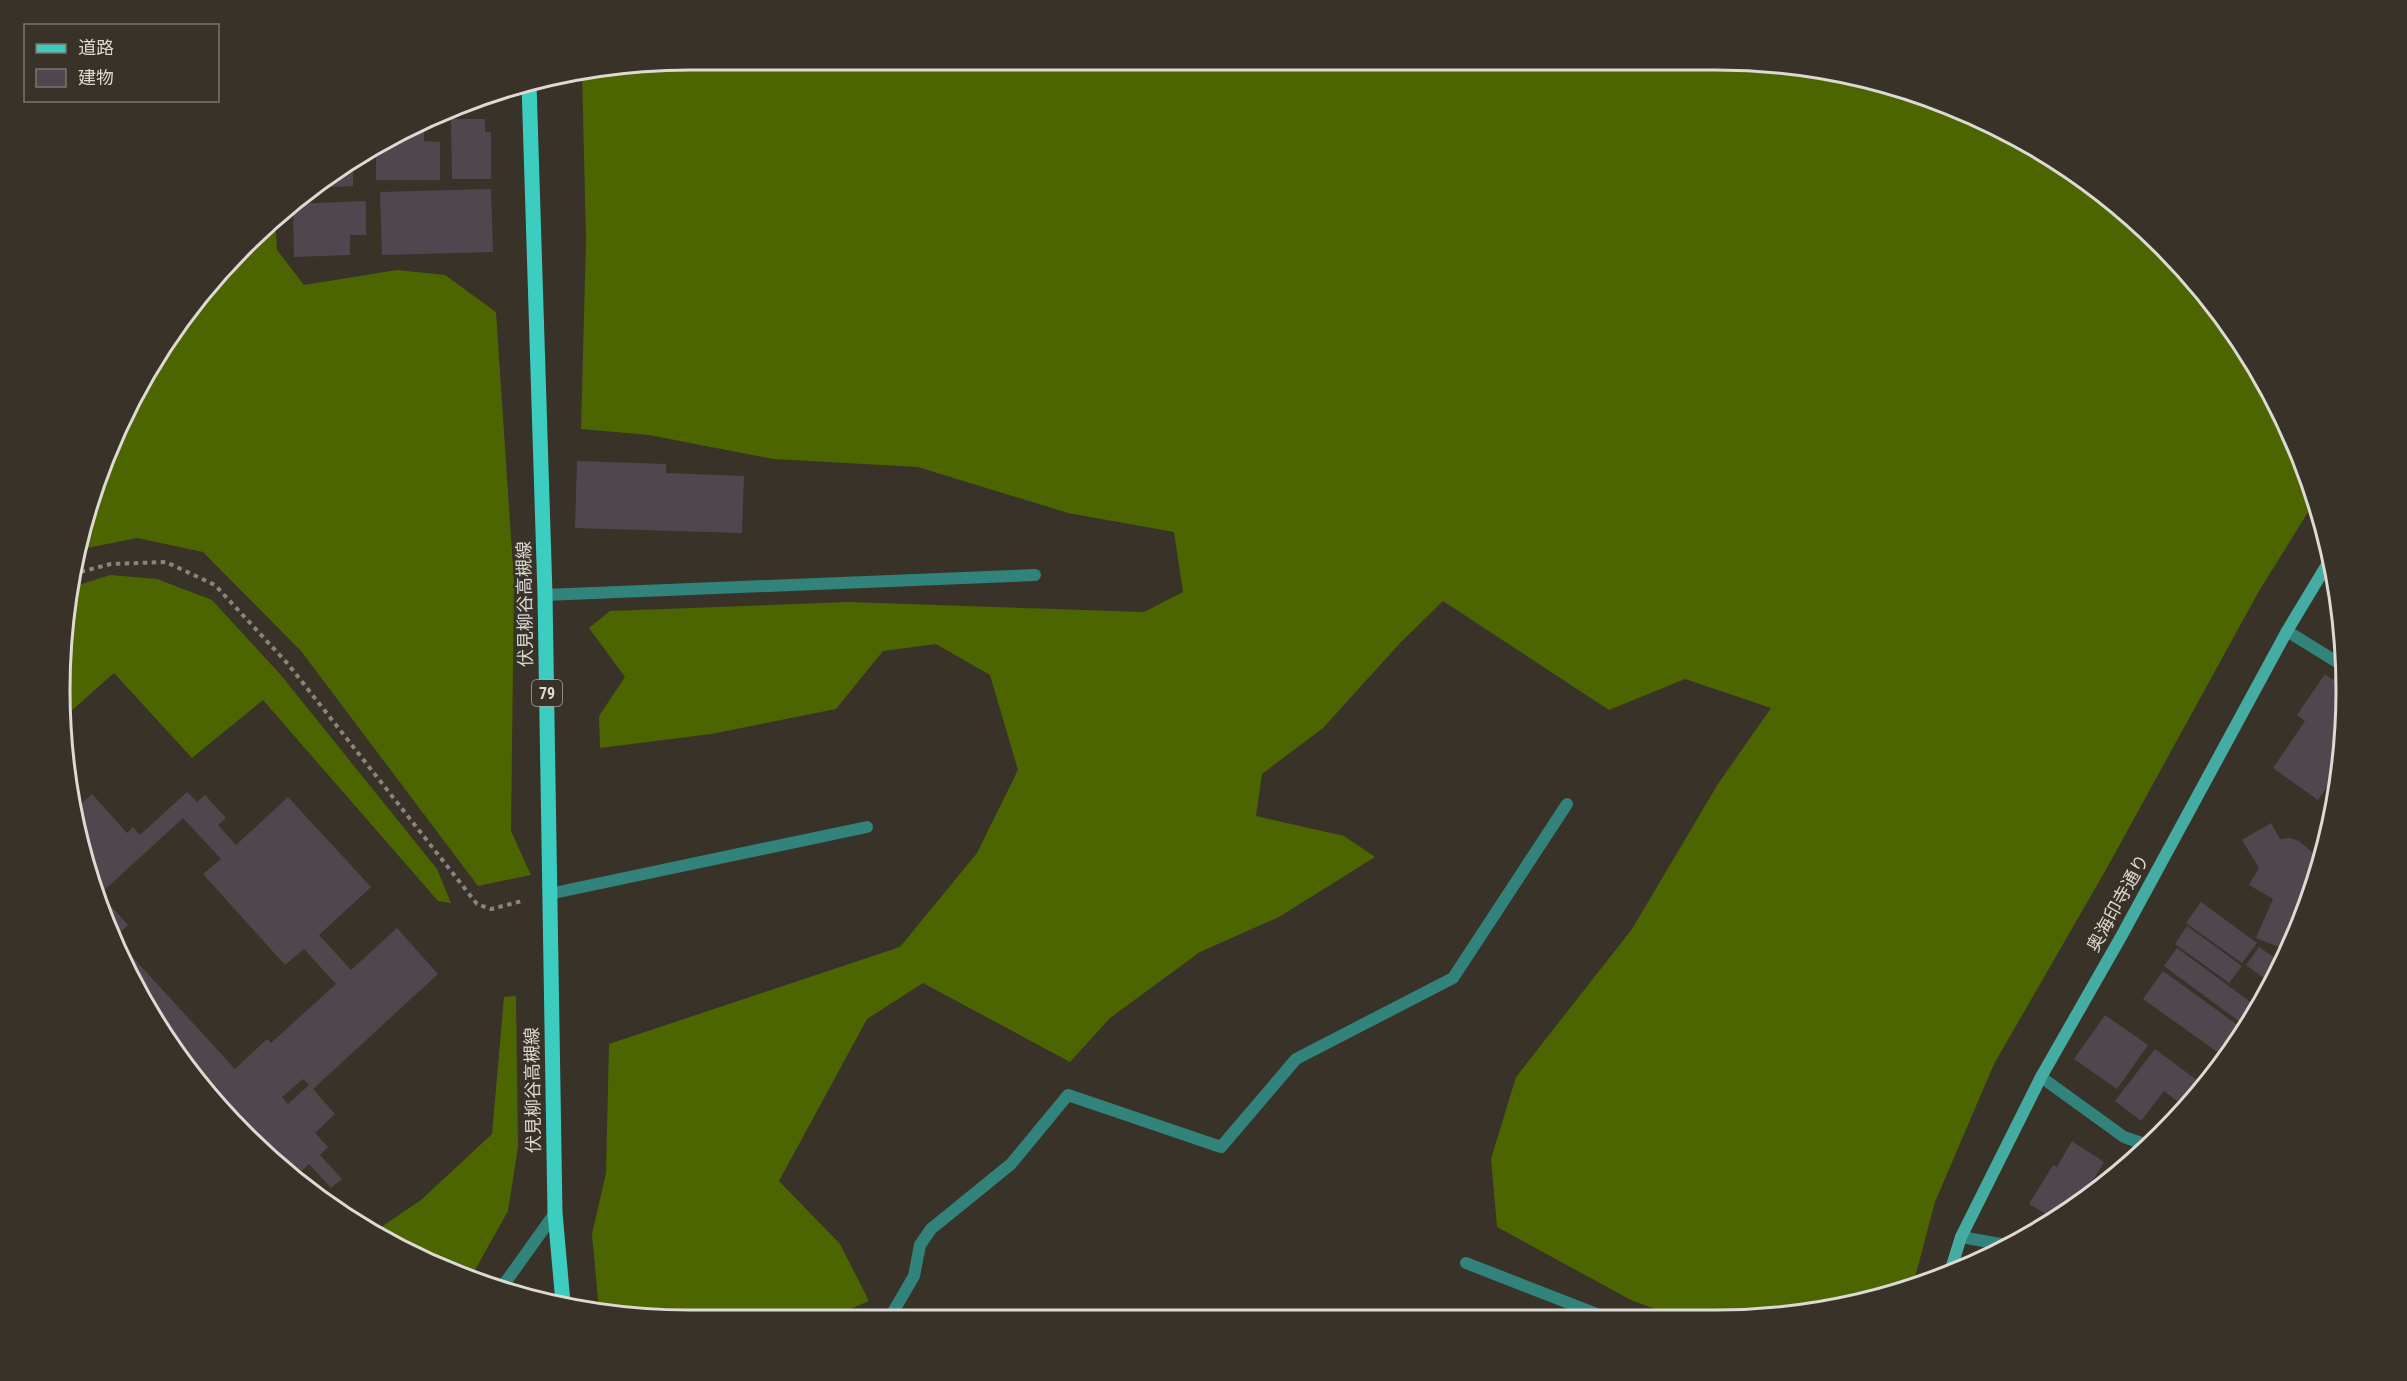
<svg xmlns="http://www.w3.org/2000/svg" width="2407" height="1381" viewBox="0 0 2407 1381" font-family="'Roboto Condensed','Noto Sans JP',sans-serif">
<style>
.forest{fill:#4d6500}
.building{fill:#50474e;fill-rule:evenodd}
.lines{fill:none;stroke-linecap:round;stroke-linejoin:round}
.path{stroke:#89847d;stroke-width:4;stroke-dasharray:4.5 4.5;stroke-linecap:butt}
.street{stroke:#31837b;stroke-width:12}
.secondary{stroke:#44aca2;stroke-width:12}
.primary{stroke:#3dcdc0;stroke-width:15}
.labels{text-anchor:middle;stroke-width:5;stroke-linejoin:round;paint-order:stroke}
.shield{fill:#383229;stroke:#aca7a0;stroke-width:1.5}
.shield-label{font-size:16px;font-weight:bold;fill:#ddd9d3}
.street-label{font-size:18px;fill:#ddd9d3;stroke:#383229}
.rim{fill:none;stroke:#ddd9d3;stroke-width:3}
</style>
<rect width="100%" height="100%" fill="#383229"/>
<g class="forest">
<polygon points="1757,61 1919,93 2032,145 2132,217 2217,307 2282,412 2315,501 2259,591 2108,866 1994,1064 1935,1202 1912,1289 1798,1316 1674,1316 1631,1300 1497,1227 1491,1159 1516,1077 1632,929 1718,784 1771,708 1685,679 1609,710 1443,601 1401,642 1323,728 1262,774 1256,816 1344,836 1375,857 1279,917 1200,952 1110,1018 1070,1062 923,983 867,1019 779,1181 840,1244 869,1301 827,1319 650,1320 599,1310 592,1234 606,1173 609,1044 900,947 977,853 1018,770 990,675 936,644 883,651 836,709 711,734 600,748 599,716 625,677 589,628 610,611 848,602 1144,612 1183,592 1174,532 1068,513 918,467 773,459 649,435 581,429 586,240 582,72 608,65"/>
<polygon points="275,218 277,250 304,285 397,270 445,275 496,312 514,582 511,831 531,875 478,886 301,651 203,552 137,538 77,550 82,527 125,412 166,340 244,245"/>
<polygon points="110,575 157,579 212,600 280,674 437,869 451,903 438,901 263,700 192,758 114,673 62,719 65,609 69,588"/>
<polygon points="516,996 518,1147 508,1211 470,1279 371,1234 421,1200 492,1134 504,997"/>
</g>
<g class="building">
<polygon points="451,119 485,119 485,132 491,132 491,179 452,179"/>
<polygon points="418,122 424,122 424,141 440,142 440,180 376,180 376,147"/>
<polygon points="353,162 353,186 310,188"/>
<polygon points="491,189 493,252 382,255 380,192"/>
<polygon points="366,201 366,235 350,235 350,255 294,257 293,204"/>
<polygon points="577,461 666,464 666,473 744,476 742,533 575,528"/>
<polygon points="2325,674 2333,680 2335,677 2345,684 2342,765 2318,800 2273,768 2305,721 2297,715"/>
<path d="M187,792L197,802L205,795L226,818L218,825L236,845L288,797L371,887L319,935L351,970L397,928L438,974L313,1089L335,1114L315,1133L328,1147L320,1155L342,1179L331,1188L309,1164L296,1176L285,1164L280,1168L275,1165L266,1156L273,1150L257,1133L250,1139L216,1106L145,1006L108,931L72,812L92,794L127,833L133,827L140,835ZM183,818L221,859L203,874L285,965L304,949L336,984L271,1043L267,1039L235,1069L115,938L128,925L100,894ZM303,1079L309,1085L288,1104L282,1097Z"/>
<polygon points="2271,823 2280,839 2290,838 2299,841 2321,860 2313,893 2287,950 2256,938 2273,899 2249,885 2259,868 2242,840"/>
<polygon points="2201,902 2257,943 2242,963 2186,923"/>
<polygon points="2187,926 2242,966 2229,983 2175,944"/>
<polygon points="2259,947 2282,963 2272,984 2246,965"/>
<polygon points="2177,948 2260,1009 2247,1027 2164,966"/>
<polygon points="2163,971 2243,1029 2223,1056 2143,999"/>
<polygon points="2105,1015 2148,1045 2117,1089 2074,1059"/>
<polygon points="2155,1049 2202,1084 2185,1107 2164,1091 2141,1121 2115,1101"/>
<polygon points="2072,1141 2104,1162 2089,1187 2096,1191 2066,1215 2056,1220 2029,1204 2053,1165 2057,1167"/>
</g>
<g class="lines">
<polyline class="path" points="72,574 111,564 166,562 215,585 288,664 477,904 491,909 522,901"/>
<g class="street">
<polyline points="545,595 1035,575"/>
<polyline points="2287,631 2345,667"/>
<polyline points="549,894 867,827"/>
<polyline points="2041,1077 2124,1137 2150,1146"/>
<polyline points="1961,1237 2006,1245"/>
<polyline points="1466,1263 1602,1316"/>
<polyline points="500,1290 555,1213"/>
<polyline points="889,1319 914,1276 920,1245 931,1229 1011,1164 1068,1095 1221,1147 1296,1059 1453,978 1567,804"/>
</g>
<polyline class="secondary" points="1950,1272 1961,1237 2041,1077 2122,935 2287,631 2331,558"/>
<polyline class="primary" points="529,84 545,595 555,1213 563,1303"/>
</g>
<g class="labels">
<rect class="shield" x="532" y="680" width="30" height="26" rx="4.5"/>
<g class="shield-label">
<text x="547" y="699">79</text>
</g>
<g class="street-label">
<text transform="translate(525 604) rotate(-91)" y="6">伏見柳谷高槻線</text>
<text transform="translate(2118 903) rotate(-61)" y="6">奥海印寺通り</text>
<text transform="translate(533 1090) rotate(-91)" y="6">伏見柳谷高槻線</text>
</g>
</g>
<path d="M0 0H2407V1381H0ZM690 70H1716A620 620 0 0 1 2336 690V690A620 620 0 0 1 1716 1310H690A620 620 0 0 1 70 690V690A620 620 0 0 1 690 70Z" fill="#383229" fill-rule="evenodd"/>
<path class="rim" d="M690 70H1716A620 620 0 0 1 2336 690V690A620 620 0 0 1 1716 1310H690A620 620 0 0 1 70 690V690A620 620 0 0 1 690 70Z"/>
<rect x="24" y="24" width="195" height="78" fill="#383229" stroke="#7a756d" stroke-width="1.5"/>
<rect x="36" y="44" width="30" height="9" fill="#3dcdc0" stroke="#7a756d" stroke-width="1.5"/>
<text x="78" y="54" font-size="18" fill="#ddd9d3">道路</text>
<rect x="36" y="69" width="30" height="18" fill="#50474e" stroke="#7a756d" stroke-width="1.5"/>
<text x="78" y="84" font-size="18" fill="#ddd9d3">建物</text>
</svg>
